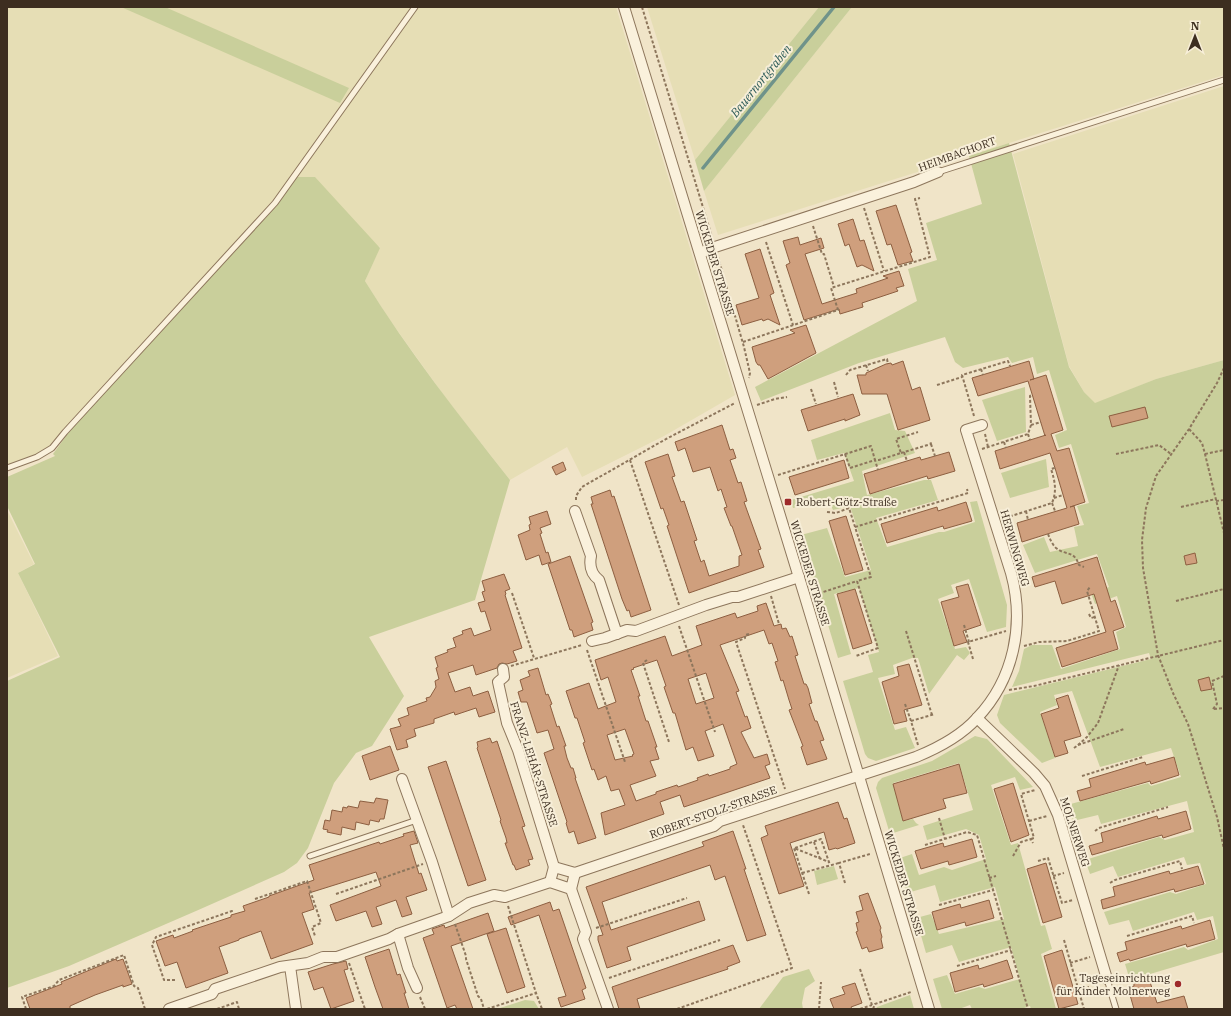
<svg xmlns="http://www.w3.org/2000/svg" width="1231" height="1016" viewBox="0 0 1231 1016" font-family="'IBM Plex Serif',serif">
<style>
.farmland{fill:#e6deb5}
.green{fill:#c9cf9b}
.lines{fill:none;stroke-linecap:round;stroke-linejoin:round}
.stream{stroke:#6f938a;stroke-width:3.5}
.building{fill:#cf9f7d;stroke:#8d5f41;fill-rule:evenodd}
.lane-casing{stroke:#8d765c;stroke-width:7}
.street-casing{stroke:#8d765c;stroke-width:12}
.path{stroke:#8d765c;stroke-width:2;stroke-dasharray:3 2;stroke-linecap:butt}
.lane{stroke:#faf1dc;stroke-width:5}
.street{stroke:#faf1dc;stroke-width:10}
.poi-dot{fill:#9e2a2b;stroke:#f7eed8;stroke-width:1.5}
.labels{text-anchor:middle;stroke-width:4;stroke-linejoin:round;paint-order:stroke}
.street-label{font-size:11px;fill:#3d2e20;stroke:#f7eed8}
.poi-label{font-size:11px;fill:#3d2e20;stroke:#f7eed8;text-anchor:start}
.water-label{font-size:12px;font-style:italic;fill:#2f5d5a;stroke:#f7eed8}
</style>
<rect width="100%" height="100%" fill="#f0e4c8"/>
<g class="farmland">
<polygon points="7,7 616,7 735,395 664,436 582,477 567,447 510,480 445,397 387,316 365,281 380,247 275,203 82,414 79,412 51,445 40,453 7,465"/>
<polygon points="647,7 819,7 695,160"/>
<polygon points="852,7 1224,7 1224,75 718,235 704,191"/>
<polygon points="1224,86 1224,360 1156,379 1095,404 1084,392 1069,366 1013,154"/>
<polygon points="7,510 34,564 18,573 58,656 7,678"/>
</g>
<g class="green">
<polygon points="121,7 165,7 349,88 340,103"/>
<polygon points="819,7 852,7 704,191 695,160"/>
<polygon points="1009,143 1069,367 1084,392 1095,403 1156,379 1224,360 1224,952 1130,980 1125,964 1184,947 1188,950 1218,939 1213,916 1197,920 1194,912 1133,931 1129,920 1109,925 1104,912 1170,892 1176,894 1206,884 1200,863 1187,865 1184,857 1118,877 1113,866 1090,874 1085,860 1159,837 1165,840 1194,832 1187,801 1101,824 1098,815 1073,821 1067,805 1148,783 1151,786 1181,777 1171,748 1100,767 1072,691 1054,695 1057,705 1040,712 1055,758 1042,763 1000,723 997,715 1004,695 1151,659 1149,653 1012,687 1019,671 1024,649 1032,645 1052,645 1061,669 1120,649 1116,632 1126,627 1117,596 1095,604 1091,593 1109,587 1097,554 1035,573 1023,545 1044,537 1050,552 1078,546 1074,527 1084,525 1077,506 1089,503 1071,444 1059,448 1055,435 1067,430 1049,370 1037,374 1033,357 1012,363 1008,357 963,368 955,362 945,337 859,363 761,401 755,387 917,301 908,269 937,260 926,223 982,204 969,156"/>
<path d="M294,177H315L380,248L365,281C408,351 459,415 510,480L475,600L369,637L404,696L372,746L356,753L334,783L308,848L297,863L284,872L196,911L69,966L7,988V681L60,657L18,573L35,564L7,506V477L55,456L53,454L82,414L275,203Z"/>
<polygon points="1025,387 1026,432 997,441 982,400"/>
<polygon points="890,413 895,430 905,431 915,453 862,471 867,495 924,480 931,480 938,500 876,518 887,547 939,532 944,532 975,522 970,502 977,501 1007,605 1006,627 987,632 969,579 951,585 954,593 938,599 955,649 966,647 970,653 964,660 957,655 929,694 918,658 912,658 893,665 895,674 878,678 895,730 906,727 915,748 876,761 868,758 865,754 843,681 873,672 868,655 879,652 859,588 834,594 851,654 838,658 801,535 827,528 845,577 871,570 850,506 833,510 828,499 793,508 791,500 854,481 844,453 817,460 811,440"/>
<polygon points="1046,459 1049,487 1010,498 1001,473"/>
<polygon points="975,736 987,739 1033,787 1020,790 1015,777 991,785 1011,845 1018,843 1041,926 1045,925 1052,949 1041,954 1056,1009 1031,1009 1030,1006 1021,1009 972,1009 970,1005 959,1009 942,1009 933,979 947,975 955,994 979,987 985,989 1020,979 1011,947 959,962 952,945 926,953 916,918 931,914 939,934 1004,919 995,887 940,902 935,885 907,893 897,859 912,854 919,875 944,867 952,870 986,859 979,835 966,829 927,840 923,826 973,810 959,763 893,783 903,821 913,819 916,823 919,825 890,834 876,788 878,782 882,778 932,761"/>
<polygon points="834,866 838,879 817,885 814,871"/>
<polygon points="809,969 815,981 805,988 802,1003 803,1009 759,1009 783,977"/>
<polygon points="910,995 914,1009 876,1009 877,1007"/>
<polygon points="525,1000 534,1001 539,1009 497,1009"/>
</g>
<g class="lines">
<polyline class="stream" points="703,168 834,7"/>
</g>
<g class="building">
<polygon points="896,205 912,252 910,253 913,261 898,265 891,244 887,245 876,211"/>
<polygon points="853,219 860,241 864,240 874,271 862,265 857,267 849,244 845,246 838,224"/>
<polygon points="798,237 800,245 821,238 824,248 805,254 822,304 857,293 856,289 888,278 883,276 899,271 904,286 903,286 896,288 898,291 862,303 863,307 840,314 839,309 804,320 786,265 790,263 783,241"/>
<polygon points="760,249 774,293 770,295 780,325 768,319 763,321 762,319 742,325 736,305 759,298 745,254"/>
<polygon points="806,325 816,353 768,379 760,365 758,365 756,362 752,347 795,333 790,330"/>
<polygon points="903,361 912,390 920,387 930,420 898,430 887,394 862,394 857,375 866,375 866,373 886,364 891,363 892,365"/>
<polygon points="1029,361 1034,379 1030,380 1046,375 1063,430 1051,434 1057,451 1069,448 1085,502 1070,507 1074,506 1079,524 1022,542 1017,523 1067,508 1055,468 1050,453 1000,469 995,451 1046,435 1045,436 1028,381 978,396 972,378"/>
<polygon points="853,394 860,415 845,421 845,419 808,431 801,410"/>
<polygon points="1145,407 1148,418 1112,427 1109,416"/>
<polygon points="722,425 730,450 733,449 736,458 730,460 738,483 741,482 747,501 744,502 761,549 758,550 764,567 689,593 667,526 669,525 663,508 661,509 645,462 668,454 675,476 672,477 676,488 681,502 684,501 697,540 694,541 701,562 704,560 709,576 739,566 739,556 742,555 732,526 731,526 724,508 727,507 721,489 718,491 710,467 693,472 685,448 678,451 675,442"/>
<polygon points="949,452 955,471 928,479 927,476 870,494 864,474 920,457 921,460"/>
<polygon points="844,460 849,478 795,495 789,477"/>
<polygon points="563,462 566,470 556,475 552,467"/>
<polygon points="610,490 612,497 614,496 651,610 631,617 629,610 627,611 622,599 591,504 593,504 591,497"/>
<polygon points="966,502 972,521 944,529 943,526 887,543 881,524 937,507 938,511"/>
<polygon points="547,511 551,524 540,528 542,533 540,534 546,553 548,552 551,562 542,565 539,555 526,560 518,535 530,530 529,525 531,524 529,517"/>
<polygon points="846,516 863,570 845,575 829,521"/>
<polygon points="1195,553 1197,563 1186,565 1184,556"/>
<polygon points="570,556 593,622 591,623 593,630 574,637 572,630 570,630 548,564"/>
<polygon points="1097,557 1111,602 1115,600 1124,627 1113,631 1118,649 1062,667 1056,648 1106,632 1094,594 1062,604 1055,581 1035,587 1032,577"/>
<polygon points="504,574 510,589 505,591 506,594 505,595 522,648 513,651 517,661 507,664 502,663 499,664 497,668 476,675 473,665 448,673 455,692 470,687 473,696 488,691 495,712 479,717 476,708 455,715 454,712 434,719 434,723 414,729 416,736 406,740 408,747 397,750 390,729 401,726 398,719 409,715 407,708 427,701 426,698 430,697 436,687 435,681 439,679 436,668 438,667 435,657 448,652 447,650 456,647 453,638 463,634 462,631 471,628 474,636 491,630 485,611 481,612 478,603 485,601 482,592 485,591 482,581"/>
<polygon points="968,584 981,625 963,631 967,642 954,646 941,602 959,597 956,587"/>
<polygon points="855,589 872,643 853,649 837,594"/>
<path d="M766,603L774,626L781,624L782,629L786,628L790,637L792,636L798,655L795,656L804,684H806L808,688L812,703L809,704L815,721H817L824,740L820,741L827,759L807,765L801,747L803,746L789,710L792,709L789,700L783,680L781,681L775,662L778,661L772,643L769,644L764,630L720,645L739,691L736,692L745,717L747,716L751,728L741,732L754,758L767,754L770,764L765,766L770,778L684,807L680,795L660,802L664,814L605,835L601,813L625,805L619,789L611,791L606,776L598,780L594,769L592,770L583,743L585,742L577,718H575L566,691L589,683L598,709L616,702L608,677L601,680L595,660L665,636L672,656L702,645L696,626L735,613L737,618L758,611L757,606ZM657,660L666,686L664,687L673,713H675L686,750L693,747L698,761L714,756L705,731L723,724L737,764L730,767V769L709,776L708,774L697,778L698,780L678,787L677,785L656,792V794L636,801L630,785L656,776L650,761L659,759L655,747H657L648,721H646L638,696H640L631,670L634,669L633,668ZM706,673L714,698L696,704L688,679ZM625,729L634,754L632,755L633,756L615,760L607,735Z"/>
<polygon points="909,664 922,705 904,710 907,721 894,724 882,682 899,676 897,667"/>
<polygon points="538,668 546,695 548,694 552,704 550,705 557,727 559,726 566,746 564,746 567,758 571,768 573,768 576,778 575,778 596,838 578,844 574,831 569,833 566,823 567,822 544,753 554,749 548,730 537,733 527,702 521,702 518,692 523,690 520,680 530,676 528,671"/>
<polygon points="1209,677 1212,689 1201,691 1198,680"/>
<polygon points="1068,695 1081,736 1064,741 1068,753 1055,757 1041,714 1059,708 1056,699"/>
<polygon points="490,738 492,743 497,741 525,826 522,827 533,859 528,860 530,865 516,870 514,865 513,865 505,843 507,843 506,838 500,821 501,820 477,748 478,747 477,742"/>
<polygon points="390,746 399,770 370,780 362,756"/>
<polygon points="1174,757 1179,775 1151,784 1150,781 1080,801 1077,791 1091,787 1089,779 1145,762 1146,765"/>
<polygon points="446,761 486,880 468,886 428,767"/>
<polygon points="959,764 967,793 943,799 946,808 903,821 893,784"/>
<polygon points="1013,783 1029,835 1011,842 994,789"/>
<polygon points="376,798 388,800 384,819 380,819 379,822 370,820 369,825 356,822 355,830 342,827 341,835 327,832 328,830 323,829 325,820 330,821 332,810 342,812 343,807 347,808 348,806 358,808 360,801 374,803"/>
<polygon points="838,802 844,819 847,818 855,843 837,849 836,848 829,850 824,832 790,843 804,886 779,894 761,838 768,835 765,826"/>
<polygon points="1186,811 1191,829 1163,838 1162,835 1092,855 1089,846 1103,842 1101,833 1157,816 1158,819"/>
<polygon points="414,831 418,843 410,845 419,874 421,873 427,890 406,897 412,914 402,917 396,900 376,907 382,924 372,927 366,911 336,921 330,905 381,886 376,872 309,893 314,909 302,913 313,944 271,959 261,931 239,939 239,940 219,947 228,973 186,988 177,962 165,966 156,941 173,935 174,938 193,931 192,930 231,917 231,915 245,911 243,906 269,897 269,896 314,880 309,865 379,842 380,844 404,836 403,834"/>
<polygon points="733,831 746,869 744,869 766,935 747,941 725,876 715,880 710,865 602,902 611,930 699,901 705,920 627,947 631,960 607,968 598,940 598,936 603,935 586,887 704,846 702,842"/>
<polygon points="972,839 977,857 949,865 948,861 921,869 915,851 943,843 944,847"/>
<polygon points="1046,863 1062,917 1043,923 1027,869"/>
<polygon points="1198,866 1204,884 1175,892 1174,889 1103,909 1101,900 1115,896 1113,887 1169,871 1170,874"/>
<polygon points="868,893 881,928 880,930 882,937 881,939 883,948 869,952 867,947 862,949 856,932 858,931 856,923 859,922 856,912 863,910 859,896"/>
<polygon points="989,900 994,918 966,926 965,922 937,930 932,912 960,904 961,908"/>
<polygon points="550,902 553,911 559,909 586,988 582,990 585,999 561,1007 558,998 566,996 539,915 511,925 508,917"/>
<polygon points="488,913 494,931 451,946 473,1009 457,1009 455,1005 447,1008 423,938 434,934 432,929 444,925 445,928"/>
<polygon points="1210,920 1215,939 1187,947 1186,944 1130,961 1129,959 1120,962 1117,953 1127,950 1125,942 1181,926 1182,929"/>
<polygon points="506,928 525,987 507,993 487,934"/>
<polygon points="733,945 740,962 727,967 728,969 637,999 640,1009 619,1009 612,987"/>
<polygon points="389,949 397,975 400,974 406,993 404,993 409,1009 383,1009 375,987 365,957"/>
<polygon points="1062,950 1078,1004 1059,1009 1044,956"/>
<polygon points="116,959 117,961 123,959 132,984 123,987 123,985 95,995 70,1006 70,1009 30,1009 26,998 62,984 61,982"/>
<polygon points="1007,960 1013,978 984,987 983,984 955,992 950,973 978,965 979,969"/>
<polygon points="346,961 348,969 344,970 354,1001 331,1009 323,987 314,990 308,972 333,964"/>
<polygon points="1149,979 1157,1003 1184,996 1188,1009 1134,1009 1128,988 1134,986 1134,983"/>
<polygon points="855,983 862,1003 851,1007 852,1009 834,1009 830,999 845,994 842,987"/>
</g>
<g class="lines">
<defs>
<g id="lane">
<polyline points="938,172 1224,80"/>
<polyline points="7,468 37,457 52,448 65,432 275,203 415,7"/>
<polyline points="310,856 417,820"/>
<polyline points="1107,979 1116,1009"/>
</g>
<g id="street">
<polyline points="624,7 805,597 929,1009"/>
<polyline points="700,253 715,247 914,182 938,172"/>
<path d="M575,511L591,556C589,566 591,574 599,580L617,634"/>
<polyline points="592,641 605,638 627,630 636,631 706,605 732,597 738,597 799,577"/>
<polyline points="503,669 504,677 498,682 507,723 518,750 554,867"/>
<polyline points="977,718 1034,773 1045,786 1058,815 1107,979"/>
<polyline points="402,779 432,862 449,916"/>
<path d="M550,882L554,867L575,873L714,826L720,821L916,757C938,748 961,736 977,718C1014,679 1025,624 1011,573L966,430L982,425"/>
<polyline points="571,889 586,932 583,939 608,1009"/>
<polyline points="398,934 408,968 417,988"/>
<polyline points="290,966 296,1009"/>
<polyline points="169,1009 212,994 215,989 280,967 308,963 323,957 337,957 389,939 398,934 449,916 469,903 494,895 505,897 550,882 571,889 575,873"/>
</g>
</defs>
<use href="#lane" class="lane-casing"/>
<use href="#street" class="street-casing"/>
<g class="path">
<polyline points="642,7 712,237"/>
<polyline points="864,208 884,271"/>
<polyline points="813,226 822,254 824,254 834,287"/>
<polyline points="766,242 793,325"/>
<polyline points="718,257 744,347 750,373 749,378"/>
<polyline points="743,342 838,310 831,288 930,257 915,199 920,198"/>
<polyline points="866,365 868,371"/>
<polyline points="1224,368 1217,383 1189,429 1156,476 1146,508 1142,540 1143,568 1158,655 1173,693 1188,724 1217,817 1224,849"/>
<polyline points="981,369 983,375"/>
<polyline points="846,375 850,370 887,359 888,364"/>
<polyline points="834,382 838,397"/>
<polyline points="937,385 962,377"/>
<polyline points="811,389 816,404"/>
<polyline points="757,405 775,399 787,397"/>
<polyline points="974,416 962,375 1008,361 1010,366"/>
<polyline points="1031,425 1041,422"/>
<polyline points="1189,429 1202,443 1205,454 1224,533"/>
<polyline points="985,434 988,447"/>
<polyline points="1028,434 1030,440"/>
<polyline points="1004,442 1006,448"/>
<polyline points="931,444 935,456"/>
<polyline points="982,449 1028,434 1031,425 1030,396 1032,395"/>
<polyline points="904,452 907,461"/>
<polyline points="901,453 931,444 930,441"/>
<polyline points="845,454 850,468 875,460 878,470"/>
<polyline points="1116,454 1159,445 1171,454"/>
<polyline points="1205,454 1224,450"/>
<polyline points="630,460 679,605"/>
<polyline points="778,475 871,446 875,460 879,460 901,453 896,439 918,432"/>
<polyline points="1054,498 1063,495"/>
<polyline points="576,500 576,496 582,487 666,439 735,403"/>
<polyline points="1216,501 1224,500"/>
<polyline points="1052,503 1055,511"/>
<polyline points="1181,507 1216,499"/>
<polyline points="1026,511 1028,520"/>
<polyline points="827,512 836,513 849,508 871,577 857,581 878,648 856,656"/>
<path d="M1005,518L1052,503C1057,491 1055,481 1051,469L1055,468"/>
<polyline points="855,527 968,493 967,489"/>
<path d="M1048,534C1050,539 1052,544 1056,548C1066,556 1074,550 1079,565L1084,567"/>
<polyline points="512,593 534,658"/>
<polyline points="814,595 857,581"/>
<polyline points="771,596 779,624"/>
<polyline points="1176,601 1224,589"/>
<polyline points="1089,614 1091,618 1095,617"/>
<polyline points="964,625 969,642"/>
<polyline points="679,626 715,732"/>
<polyline points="906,631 932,715"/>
<polyline points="749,634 745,635 745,638 736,642 785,789"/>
<polyline points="1024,646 1039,642 1067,641 1099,631 1087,591 1090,587"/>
<polyline points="587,650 625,762"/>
<polyline points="973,659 968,642 1006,631"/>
<polyline points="647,660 643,663 669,742"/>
<polyline points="511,666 582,645"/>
<polyline points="1009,690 1034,686 1224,640"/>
<polyline points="905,704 911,721"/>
<polyline points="1213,709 1217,704 1212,681 1224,676"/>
<polyline points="1214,709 1224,708"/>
<polyline points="918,745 911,721 935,714"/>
<polyline points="1078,745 1087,737 1098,723 1119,665"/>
<polyline points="1074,748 1078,745 1124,729"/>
<polyline points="1082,776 1143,757"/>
<polyline points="939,818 945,839"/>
<polyline points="1029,821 1047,816"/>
<polyline points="1095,831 1099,828 1168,807"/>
<polyline points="1031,839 1034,838 1021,794 1035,790"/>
<polyline points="814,842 820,859"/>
<polyline points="925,845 967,832 977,835 1028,1009"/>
<polyline points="795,848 821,839 830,865"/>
<polyline points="1013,856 1021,842 1031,839 1033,843"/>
<polyline points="1038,861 1048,858 1062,903 1073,900"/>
<polyline points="802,873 839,863"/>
<polyline points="1053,876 1064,873"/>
<polyline points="989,878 996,876"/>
<polyline points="845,883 839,863 870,854"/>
<polyline points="1110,883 1115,880 1180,861 1182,869"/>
<polyline points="336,894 423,864"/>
<polyline points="809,894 794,848 829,862"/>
<polyline points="255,899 307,881 321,923 312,927 315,936"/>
<polyline points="939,905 993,890"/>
<polyline points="508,906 536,993"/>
<polyline points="455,924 466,956 466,959 478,996 481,999 484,1009"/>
<polyline points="596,928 687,898"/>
<polyline points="1127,936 1192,916 1194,923"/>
<polyline points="1064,940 1084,1009"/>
<polyline points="349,963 365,1009"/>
<polyline points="1070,963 1090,957"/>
<polyline points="957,966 1011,950"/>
<polyline points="860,969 872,1005"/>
<polyline points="609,978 720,940"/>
<polyline points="175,980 164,980 152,945 156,937 232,911 232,913"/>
<polyline points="1078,990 1089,987"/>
<polyline points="420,997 425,1009"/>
<polyline points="26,1009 22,997 54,986 59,980 124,955 134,986 138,988 145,1009"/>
<polyline points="217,1009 237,1002 239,1009"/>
<polyline points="487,1009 536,993 542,1009"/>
<polyline points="677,1009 792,968 743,825"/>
<polyline points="819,1009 821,982"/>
<polyline points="860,1009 872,1005"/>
<polyline points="873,1009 875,1004 911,992"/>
</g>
<use href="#lane" class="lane"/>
<use href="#street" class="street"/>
</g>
<g class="poi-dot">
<rect x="784" y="498" width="8" height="8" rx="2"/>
<circle cx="1178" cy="984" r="4"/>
</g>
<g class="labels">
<g class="street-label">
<text transform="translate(957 154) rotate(-20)" y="4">HEIMBACHORT</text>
<text transform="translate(715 263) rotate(73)" y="4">WICKEDER STRASSE</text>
<text transform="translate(1015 548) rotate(74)" y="4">HERWINGWEG</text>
<text transform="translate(810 573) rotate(73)" y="4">WICKEDER STRASSE</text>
<text transform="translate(534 764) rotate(72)" y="4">FRANZ-LEHÁR-STRASSE</text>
<text transform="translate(713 812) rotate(-20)" y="4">ROBERT-STOLZ-STRASSE</text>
<text transform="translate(1075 832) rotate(72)" y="4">MOLNERWEG</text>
<text transform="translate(904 883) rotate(73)" y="4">WICKEDER STRASSE</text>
</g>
<g class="poi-label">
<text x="796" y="506">Robert-Götz-Straße</text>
<text x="1170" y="982" text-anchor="end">Tageseinrichtung<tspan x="1170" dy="13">für Kinder Molnerweg</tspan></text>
</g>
<g class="water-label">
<text transform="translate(761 81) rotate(-51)" y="4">Bauernortgraben</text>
</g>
</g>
<rect width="1231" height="1016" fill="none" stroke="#3d2e20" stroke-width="16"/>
<g transform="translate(1195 36)" stroke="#f7eed8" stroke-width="3" paint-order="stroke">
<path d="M0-3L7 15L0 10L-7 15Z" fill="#3d2e20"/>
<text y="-6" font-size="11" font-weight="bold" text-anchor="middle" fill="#3d2e20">N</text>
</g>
</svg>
